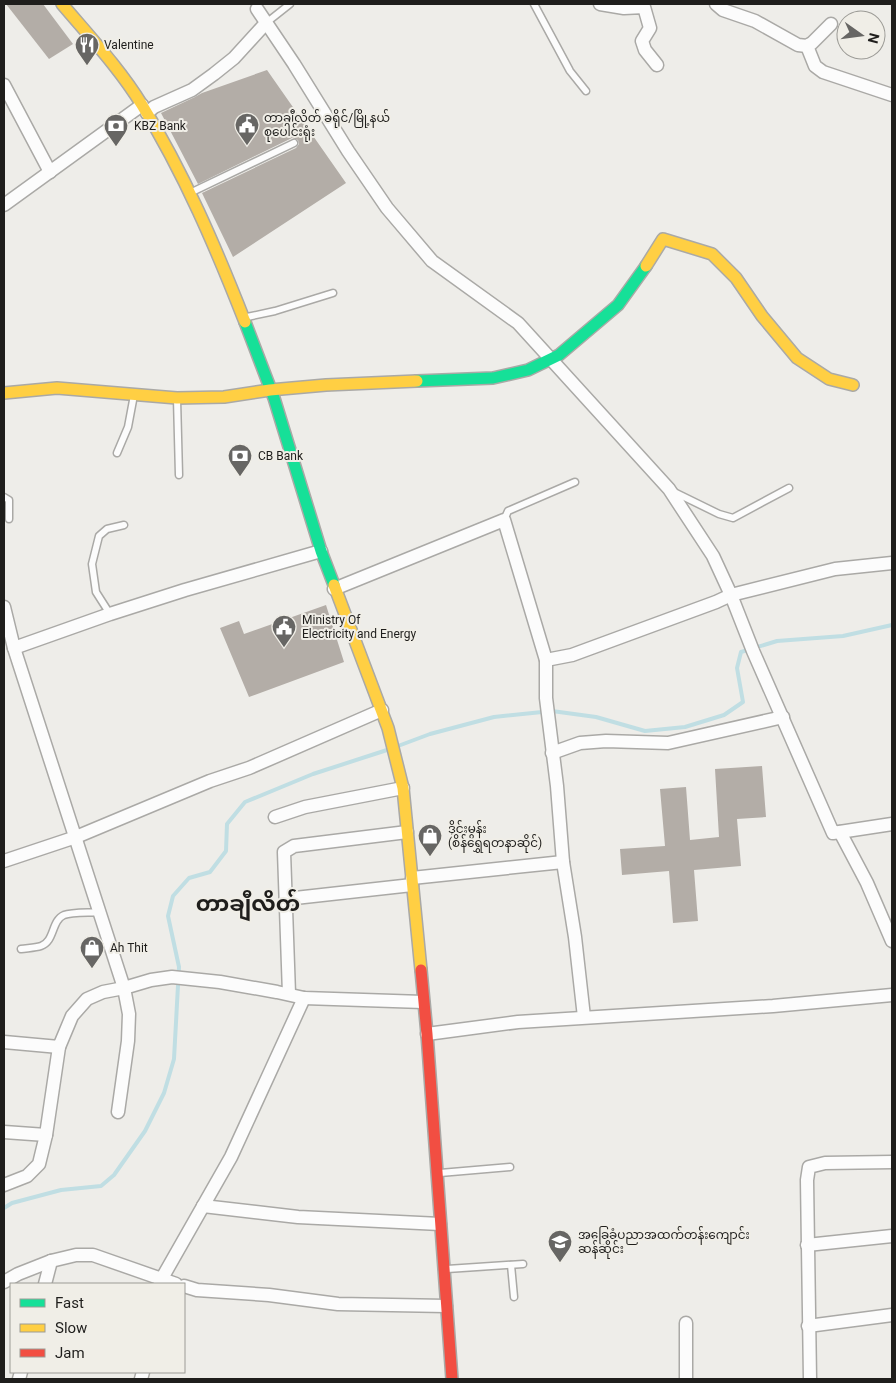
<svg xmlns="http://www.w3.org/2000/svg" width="896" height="1383" viewBox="0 0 896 1383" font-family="Roboto,'Noto Sans Myanmar',sans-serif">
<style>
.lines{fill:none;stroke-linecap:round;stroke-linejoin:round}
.stream{stroke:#c0dee3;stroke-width:4}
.building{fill:#b3ada7}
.lane-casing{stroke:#aaa9a6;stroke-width:9}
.street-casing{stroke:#aaa9a6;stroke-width:15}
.fast-casing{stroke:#aaa9a6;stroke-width:14}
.slow-casing{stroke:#aaa9a6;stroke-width:14}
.jam-casing{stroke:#aaa9a6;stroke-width:14}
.lane{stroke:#fcfcfc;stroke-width:6}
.street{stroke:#fcfcfc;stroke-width:12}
.fast{stroke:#16e098;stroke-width:11}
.slow{stroke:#ffcf43;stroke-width:11}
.jam{stroke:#f24e42;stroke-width:11}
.labels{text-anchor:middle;stroke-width:4;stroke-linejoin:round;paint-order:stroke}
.poi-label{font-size:12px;fill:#1f1e1c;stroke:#f0eee7;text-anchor:start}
.town-label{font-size:22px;font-weight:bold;fill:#1f1e1c;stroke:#f0eee7}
</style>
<rect width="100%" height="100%" fill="#eeede9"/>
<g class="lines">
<g class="stream">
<polyline points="398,746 430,734 494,717 552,711 596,717 645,731 685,727 724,715 743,702 737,668 741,652 777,641 843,636 892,625"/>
<polyline points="4,1208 12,1203 61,1190 101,1186 114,1175 145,1131 164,1093 174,1059 179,967 168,916 173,896 189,878 210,872 226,851 227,824 245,802 313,774 387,750"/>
</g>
</g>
<g class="building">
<polygon points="6,4 43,4 73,44 49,59"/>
<polygon points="267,70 346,183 233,257 202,193 296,148 299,144 298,140 292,138 198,184 161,113 195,97 202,93"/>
<polygon points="326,605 344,662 249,697 220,628 239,621 244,634"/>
<polygon points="762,766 766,817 737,819 741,866 694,870 698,921 673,923 669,871 622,875 620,849 665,846 660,789 686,787 690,840 719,837 715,769"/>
</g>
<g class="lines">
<defs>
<g id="lane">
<polyline points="534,4 570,71 586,91"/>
<polyline points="266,23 290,4"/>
<polyline points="192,192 294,143"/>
<polyline points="247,317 275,311 333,293"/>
<polyline points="177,399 179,475"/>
<polyline points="117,453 128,427 134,395"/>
<polyline points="672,491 719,514 733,518 789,488"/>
<polyline points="4,497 9,500 9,519"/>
<polyline points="504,520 508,511 575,482"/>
<polyline points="110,614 96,592 92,564 99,536 107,529 124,525"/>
<path d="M21,949C27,948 35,948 41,946C55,941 51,921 64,915C72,912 91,913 100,912"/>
<polyline points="440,1173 510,1167"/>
<polyline points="511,1265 514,1297"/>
<polyline points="447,1269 523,1264"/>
</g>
<g id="street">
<polyline points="600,4 624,8 644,7 650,28 642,41 645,50 657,65"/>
<polyline points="716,4 723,10 755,21 798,45 807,46 812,43 831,24"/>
<polyline points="257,9 294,64 348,151 387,208 432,261 518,323 669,489 713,556 731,595 835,569 892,563"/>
<polyline points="807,46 815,66 823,72 892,95"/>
<polyline points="4,85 50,172"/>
<polyline points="147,113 154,107 192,90 214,74 234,58 266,23"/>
<polyline points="4,205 142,105"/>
<polyline points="334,589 504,520 546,660 546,698 557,786 563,862 575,937 584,1017"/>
<polyline points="4,607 14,648 124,988 129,1014 128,1041 118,1112"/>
<polyline points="14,648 110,614 185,590 321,551"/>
<polyline points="546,660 572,655 716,602 731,595 753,651 833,833 892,824"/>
<polyline points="552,753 580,743 606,741 668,743 783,717"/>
<polyline points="275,817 305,807 403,788"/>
<polyline points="840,832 867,883 892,941"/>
<polyline points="4,861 76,837 210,781 249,768 382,710"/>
<polyline points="412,878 563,862"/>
<polyline points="286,899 412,885"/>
<polyline points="289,994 284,852 294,846 407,832"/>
<polyline points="427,1034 518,1022 773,1006 892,995"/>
<polyline points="4,1042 59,1047 72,1016 87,999 103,992 124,988 151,980 172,977 220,982 277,992 304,998 423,1002"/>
<polyline points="4,1132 46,1135"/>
<polyline points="4,1185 27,1176 39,1164 46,1135 59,1047"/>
<polyline points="203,1206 298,1217 440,1224"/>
<polyline points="807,1245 892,1236"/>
<polyline points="4,1282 18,1274 51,1261 76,1255 93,1255 176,1284"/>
<polyline points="45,1284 51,1261"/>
<polyline points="160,1284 161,1280 231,1157 304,998"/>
<polyline points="184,1286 197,1290 269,1295 338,1304 446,1306"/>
<polyline points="686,1323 686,1379"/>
<polyline points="808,1326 892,1315"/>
<polyline points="19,1379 21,1372"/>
<polyline points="141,1379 143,1372"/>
<polyline points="810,1379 807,1180 809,1167 825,1163 892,1162"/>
</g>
<g id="fast">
<polyline points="245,322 274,398 321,551 334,585"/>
<polyline points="417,381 493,378 528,370 559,355 618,305 646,266"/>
</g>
<g id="slow">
<path d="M62,4C90,37 120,69 142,105C184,173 216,248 245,322"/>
<polyline points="646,266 663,239 712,254 736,278 762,316 797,358 829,379 853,385"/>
<polyline points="4,393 57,388 177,398 224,397 270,390 326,385 417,381"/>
<polyline points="334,585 388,728 403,788 421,970"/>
</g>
<polyline id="jam" points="421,970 427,1034 452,1379"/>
</defs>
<use href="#lane" class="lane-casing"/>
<use href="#street" class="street-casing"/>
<use href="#fast" class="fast-casing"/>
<use href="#slow" class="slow-casing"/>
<use href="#jam" class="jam-casing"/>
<use href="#lane" class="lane"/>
<use href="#street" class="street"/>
<use href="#fast" class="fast"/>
<use href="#slow" class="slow"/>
<use href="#jam" class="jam"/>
</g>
<defs>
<symbol id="restaurant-pin" viewBox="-11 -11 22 30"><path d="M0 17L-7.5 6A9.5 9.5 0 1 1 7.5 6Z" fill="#676664" stroke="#f0eee7"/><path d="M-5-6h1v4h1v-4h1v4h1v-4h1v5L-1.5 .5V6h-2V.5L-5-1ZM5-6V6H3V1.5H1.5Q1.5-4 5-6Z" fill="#fff"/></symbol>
<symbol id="civic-pin" viewBox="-11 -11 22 30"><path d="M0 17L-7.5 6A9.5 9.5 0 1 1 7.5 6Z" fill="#676664" stroke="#f0eee7"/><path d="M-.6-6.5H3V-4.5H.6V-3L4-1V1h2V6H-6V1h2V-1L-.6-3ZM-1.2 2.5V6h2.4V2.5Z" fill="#fff"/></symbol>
<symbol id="bank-pin" viewBox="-11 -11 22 30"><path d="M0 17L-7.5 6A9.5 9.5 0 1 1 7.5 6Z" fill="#676664" stroke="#f0eee7"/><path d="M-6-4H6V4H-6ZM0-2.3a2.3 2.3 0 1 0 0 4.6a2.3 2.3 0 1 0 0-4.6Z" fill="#fff"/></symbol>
<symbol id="shop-pin" viewBox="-11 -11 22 30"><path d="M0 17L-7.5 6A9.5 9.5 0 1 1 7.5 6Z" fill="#676664" stroke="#f0eee7"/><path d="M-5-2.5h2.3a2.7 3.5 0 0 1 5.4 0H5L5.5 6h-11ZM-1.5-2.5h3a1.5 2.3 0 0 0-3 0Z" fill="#fff"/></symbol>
<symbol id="school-pin" viewBox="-11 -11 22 30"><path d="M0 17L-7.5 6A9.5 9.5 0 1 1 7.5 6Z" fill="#676664" stroke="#f0eee7"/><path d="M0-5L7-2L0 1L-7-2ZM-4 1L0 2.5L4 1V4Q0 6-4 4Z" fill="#fff"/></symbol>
</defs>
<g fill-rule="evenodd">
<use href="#restaurant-pin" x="73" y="31" width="28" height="38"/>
<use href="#civic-pin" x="233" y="111" width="28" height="38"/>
<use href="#bank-pin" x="102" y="112" width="28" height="38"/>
<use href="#bank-pin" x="226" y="442" width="28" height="38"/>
<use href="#civic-pin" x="270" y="613" width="28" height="38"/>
<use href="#shop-pin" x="416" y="822" width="28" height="38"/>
<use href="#shop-pin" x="78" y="934" width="28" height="38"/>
<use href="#school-pin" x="546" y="1228" width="28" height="38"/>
</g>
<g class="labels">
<g class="poi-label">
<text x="104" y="49">Valentine</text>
<text x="264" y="122">တာချီလိတ် ခရိုင်/မြို့နယ်<tspan x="264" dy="14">စုပေါင်းရုံး</tspan></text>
<text x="134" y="130">KBZ Bank</text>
<text x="258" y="460">CB Bank</text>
<text x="302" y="624">Ministry Of<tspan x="302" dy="14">Electricity and Energy</tspan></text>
<text x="448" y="833">ဒိုင်းမွန်း<tspan x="448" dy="14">(စိန်ရွှေရတနာဆိုင်)</tspan></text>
<text x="110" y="952">Ah Thit</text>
<text x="578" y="1239">အခြေခံပညာအထက်တန်းကျောင်း<tspan x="578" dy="14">ဆန်ဆိုင်း</tspan></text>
</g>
<g class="town-label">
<text x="248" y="911">တာချီလိတ်</text>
</g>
</g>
<rect width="896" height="1383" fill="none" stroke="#1f1e1c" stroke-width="10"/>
<rect x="10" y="1283" width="175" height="90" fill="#f0eee7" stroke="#9c9b96"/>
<rect x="20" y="1299" width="25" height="8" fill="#16e098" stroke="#9c9b96"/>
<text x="55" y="1308" font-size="15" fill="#1f1e1c">Fast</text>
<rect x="20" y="1324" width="25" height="8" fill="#ffcf43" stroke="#9c9b96"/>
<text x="55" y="1333" font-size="15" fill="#1f1e1c">Slow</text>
<rect x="20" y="1349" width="25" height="8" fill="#f24e42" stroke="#9c9b96"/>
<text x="55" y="1358" font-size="15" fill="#1f1e1c">Jam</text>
<g transform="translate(861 35) rotate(104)"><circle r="24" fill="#f0eee7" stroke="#9c9b96"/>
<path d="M0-4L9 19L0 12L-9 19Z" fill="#676664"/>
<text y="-8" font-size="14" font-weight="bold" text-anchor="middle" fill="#1f1e1c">N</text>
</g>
</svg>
